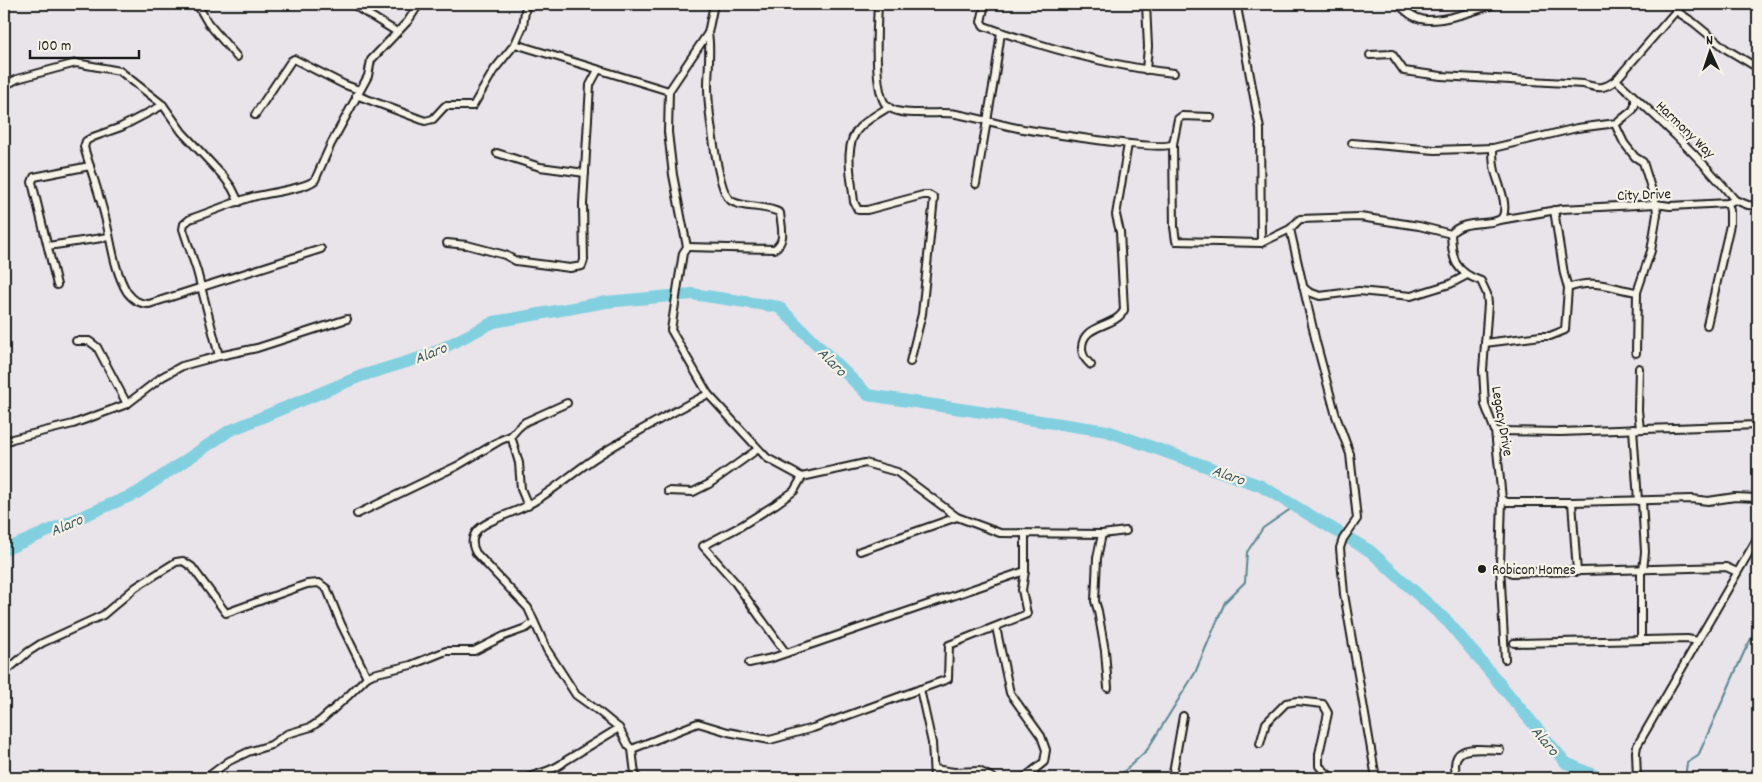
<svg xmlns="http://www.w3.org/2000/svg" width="1762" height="782" viewBox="0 0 1762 782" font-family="Dekko,sans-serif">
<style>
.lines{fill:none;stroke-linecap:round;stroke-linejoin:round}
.stream{stroke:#598891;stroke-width:2}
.river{stroke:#82d0df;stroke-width:12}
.street-casing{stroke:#1c1c1c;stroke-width:10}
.street{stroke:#f7f3e8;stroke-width:6}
.poi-dot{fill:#1c1c1c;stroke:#f7f3e8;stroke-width:2}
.labels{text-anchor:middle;stroke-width:4.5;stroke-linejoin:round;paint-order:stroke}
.street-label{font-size:15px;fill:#1c1c1c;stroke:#f7f3e8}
.poi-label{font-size:15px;fill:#1c1c1c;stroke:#f7f3e8;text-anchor:start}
.water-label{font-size:16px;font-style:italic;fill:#405b60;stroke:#f7f3e8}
</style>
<rect width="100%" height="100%" fill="#e9e3ea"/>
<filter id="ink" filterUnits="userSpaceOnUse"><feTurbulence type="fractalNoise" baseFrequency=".02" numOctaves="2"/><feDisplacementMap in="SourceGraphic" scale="10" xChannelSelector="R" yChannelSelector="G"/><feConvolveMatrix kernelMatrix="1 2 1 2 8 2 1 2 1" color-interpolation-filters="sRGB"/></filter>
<g filter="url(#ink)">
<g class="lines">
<g class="stream">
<polyline points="1117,778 1147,750 1195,673 1225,602 1245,582 1247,552 1263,528 1295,506"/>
<polyline points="1685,778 1687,763 1698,756 1745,650 1758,626"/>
</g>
<polyline class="river" points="4,550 137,493 229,431 361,376 429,355 494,322 606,302 692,294 779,307 868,395 1107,431 1261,486 1370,551 1448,622 1566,763 1600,778"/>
<defs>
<g id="street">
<polyline points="197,4 208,23 237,57"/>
<path d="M878,4C877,24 873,90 886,105C894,113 909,113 919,113C931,114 944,112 956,114C979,118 1001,125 1023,129C1044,132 1162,152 1173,144"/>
<polyline points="985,4 981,22 984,26 1001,32"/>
<polyline points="1238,4 1238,12 1260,129 1261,243"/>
<path d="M1398,4C1405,10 1411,17 1421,19C1437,24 1478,10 1494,4"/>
<polyline points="358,8 397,32"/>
<polyline points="1676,11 1693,22 1726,49 1758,68"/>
<polyline points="515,44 523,26 526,4"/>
<path d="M1370,55L1392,54L1404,71L1441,76L1583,84C1599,88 1603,90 1616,80L1676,11L1680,4"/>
<polyline points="1146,70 1148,47 1146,4"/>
<path d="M1616,80C1658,118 1699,156 1735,200"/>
<polyline points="4,86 17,79 76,63 120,71 163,105 182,132 224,177 232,188 239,202"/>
<polyline points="356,95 425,121 433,119 445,106 473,106 494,70 515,44 669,91"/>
<path d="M163,105L121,127L93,137L86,141L84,147C91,171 100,196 106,221C112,245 114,270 127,292C133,300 139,304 149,304L321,249"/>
<path d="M889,107C879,113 868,119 860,127C842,144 852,180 854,202L858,210H867L923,195H929L934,198L922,314L910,362"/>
<polyline points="255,115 291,61 294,59 343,84 359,90"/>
<polyline points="1211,117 1182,116 1178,119 1173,144 1174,227 1176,241 1261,243 1290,229 1300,219 1360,217 1419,226 1451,234"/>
<polyline points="1352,143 1435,150 1493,148"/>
<polyline points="497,153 540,167 585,173"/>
<path d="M976,184L995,75L1001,32C1057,51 1115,67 1174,73"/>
<polyline points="1735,200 1748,205 1758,206"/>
<polyline points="1500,220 1562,209 1656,204 1670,206 1728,203 1735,200"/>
<polyline points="1290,229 1316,342 1336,416 1350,454 1357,519 1343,539 1340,548 1344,594 1376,778"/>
<path d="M1451,234C1452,260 1455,272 1481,281L1487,294L1488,304L1483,370L1485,405L1495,431L1502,499L1500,564L1505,659"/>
<path d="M1451,234C1463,217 1498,228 1503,216C1508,202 1498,184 1495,171C1493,163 1493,156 1493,148L1577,128L1617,123L1633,110L1635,105V99"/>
<polyline points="447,243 467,245 505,255 516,261 570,268 582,266 584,260 583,204 590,85 598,70"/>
<polyline points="48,246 109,237"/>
<path d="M687,247L774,249C787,242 781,225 780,213C766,204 739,209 729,199C717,187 708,106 708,86C708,69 711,50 708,33"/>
<polyline points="57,285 32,182 34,177 90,166"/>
<polyline points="1303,287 1309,292 1320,296 1359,291 1411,296 1450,284 1467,275"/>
<path d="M1568,288C1595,278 1610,288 1637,292L1651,251L1657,214L1656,204L1643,162L1635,157L1624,143L1615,124"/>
<polyline points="1707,325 1730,225 1730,211 1728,203"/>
<polyline points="76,341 89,341 97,347 127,404"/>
<polyline points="1485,343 1541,336 1550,336 1565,330 1568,288 1564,274 1554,210"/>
<polyline points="1636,353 1637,292"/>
<path d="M219,356L197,271L183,229L184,224L190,219C211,212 231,203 252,197C267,193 305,189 315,180L331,144L368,76L371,60L408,21L419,4"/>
<path d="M1091,365C1086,360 1082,356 1082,348C1082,323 1116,328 1124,310L1120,232L1116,215L1128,144"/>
<polyline points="1639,368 1638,410 1640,429"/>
<polyline points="708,394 767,458 802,477"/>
<polyline points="1633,429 1638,501"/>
<polyline points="1495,431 1560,432 1758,425"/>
<polyline points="511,436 519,463 521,489 528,506"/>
<polyline points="4,443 12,439 73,424 127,404 162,377 182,366 219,356 257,348 347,319"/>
<polyline points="668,491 693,492 709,484 758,449"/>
<polyline points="1502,499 1507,502 1572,502 1692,499 1708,501 1735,497 1758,498"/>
<polyline points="1642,501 1645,552 1643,570"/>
<polyline points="1572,502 1577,572"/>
<polyline points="357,514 457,466 501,440 511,436 518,428 525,422 567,403"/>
<polyline points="1102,534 1097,558 1095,601 1098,611 1105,651 1108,688"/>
<polyline points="860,551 957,517"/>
<polyline points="1500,564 1512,573 1726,567 1737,572"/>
<polyline points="996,627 1010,693 1041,736 1046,750 1044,762 1024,778"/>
<polyline points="1641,640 1641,570"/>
<polyline points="1514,643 1687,639 1698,641"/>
<polyline points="786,653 734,581 703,546 741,526 776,504 794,491 802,477 865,463 897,472 957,517 1000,533 1102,534 1126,531"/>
<polyline points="749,663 772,658 1025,571"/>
<polyline points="4,673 28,652 42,643 103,615 136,587 176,562 183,561 192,567 226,613 307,584 319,583 327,589 341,624 367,677"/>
<polyline points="920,689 932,743 934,778"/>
<polyline points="1260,744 1266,723 1286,703 1297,701 1323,704 1328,713 1319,754 1319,766 1332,778"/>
<polyline points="632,749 698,723 728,732 770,740 813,728 948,679 949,645 1027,614 1022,590 1025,571 1025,534"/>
<polyline points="934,769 954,772 979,771 993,778"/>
<polyline points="206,778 229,761 248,752 271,745 287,734 311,727 320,721 349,695 367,677 373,674 411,665 446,651 474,651 504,636 526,628 534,622"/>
<path d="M527,778C539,773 556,770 565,761L619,728"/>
<path d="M637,778L635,774L632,749L628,745L619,728L597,710L576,695L547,650L528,608L476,553C472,546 471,539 476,532C483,521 514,513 526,506C550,494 572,473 595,458C631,434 669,414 708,394L671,330L678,284L683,253L687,247L673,175L668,132L669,91L708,33L714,4"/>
<polyline points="1172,778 1183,716"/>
<path d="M1457,778C1447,743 1476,749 1500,750"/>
<polyline points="1637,778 1636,752 1637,746 1758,537"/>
</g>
</defs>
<use href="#street" class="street-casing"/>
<use href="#street" class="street"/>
</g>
</g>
<circle class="poi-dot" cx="1482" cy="569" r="5"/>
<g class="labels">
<g class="street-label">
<text transform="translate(1686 129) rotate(44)" y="5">Harmony Way</text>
<text transform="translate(1644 194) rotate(-2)" y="5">City Drive</text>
<text transform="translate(1503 421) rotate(80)" y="5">Legacy Drive</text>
</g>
<g class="poi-label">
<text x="1492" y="574">Robicon Homes</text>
</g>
<g class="water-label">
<text transform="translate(430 352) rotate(-22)" y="6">Alaro</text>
<text transform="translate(833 361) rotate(45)" y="6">Alaro</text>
<text transform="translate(1229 474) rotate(20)" y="6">Alaro</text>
<text transform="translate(66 524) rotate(-23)" y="6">Alaro</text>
<text transform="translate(1546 740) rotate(50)" y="6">Alaro</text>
</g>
</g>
<rect width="1762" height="782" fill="none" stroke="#f7f3e8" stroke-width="20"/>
<rect x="10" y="10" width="1742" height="762" fill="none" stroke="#1c1c1c" stroke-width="2" filter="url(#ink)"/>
<g transform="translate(1710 52) rotate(357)" stroke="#f7f3e8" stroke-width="4" paint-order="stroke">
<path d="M0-4L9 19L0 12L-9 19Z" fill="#1c1c1c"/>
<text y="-8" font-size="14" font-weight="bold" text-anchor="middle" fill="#1c1c1c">N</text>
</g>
<path d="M30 50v8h109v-8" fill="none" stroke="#1c1c1c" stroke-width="2.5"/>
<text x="38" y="50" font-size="15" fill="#1c1c1c" stroke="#f7f3e8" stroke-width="4" paint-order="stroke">100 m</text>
</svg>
